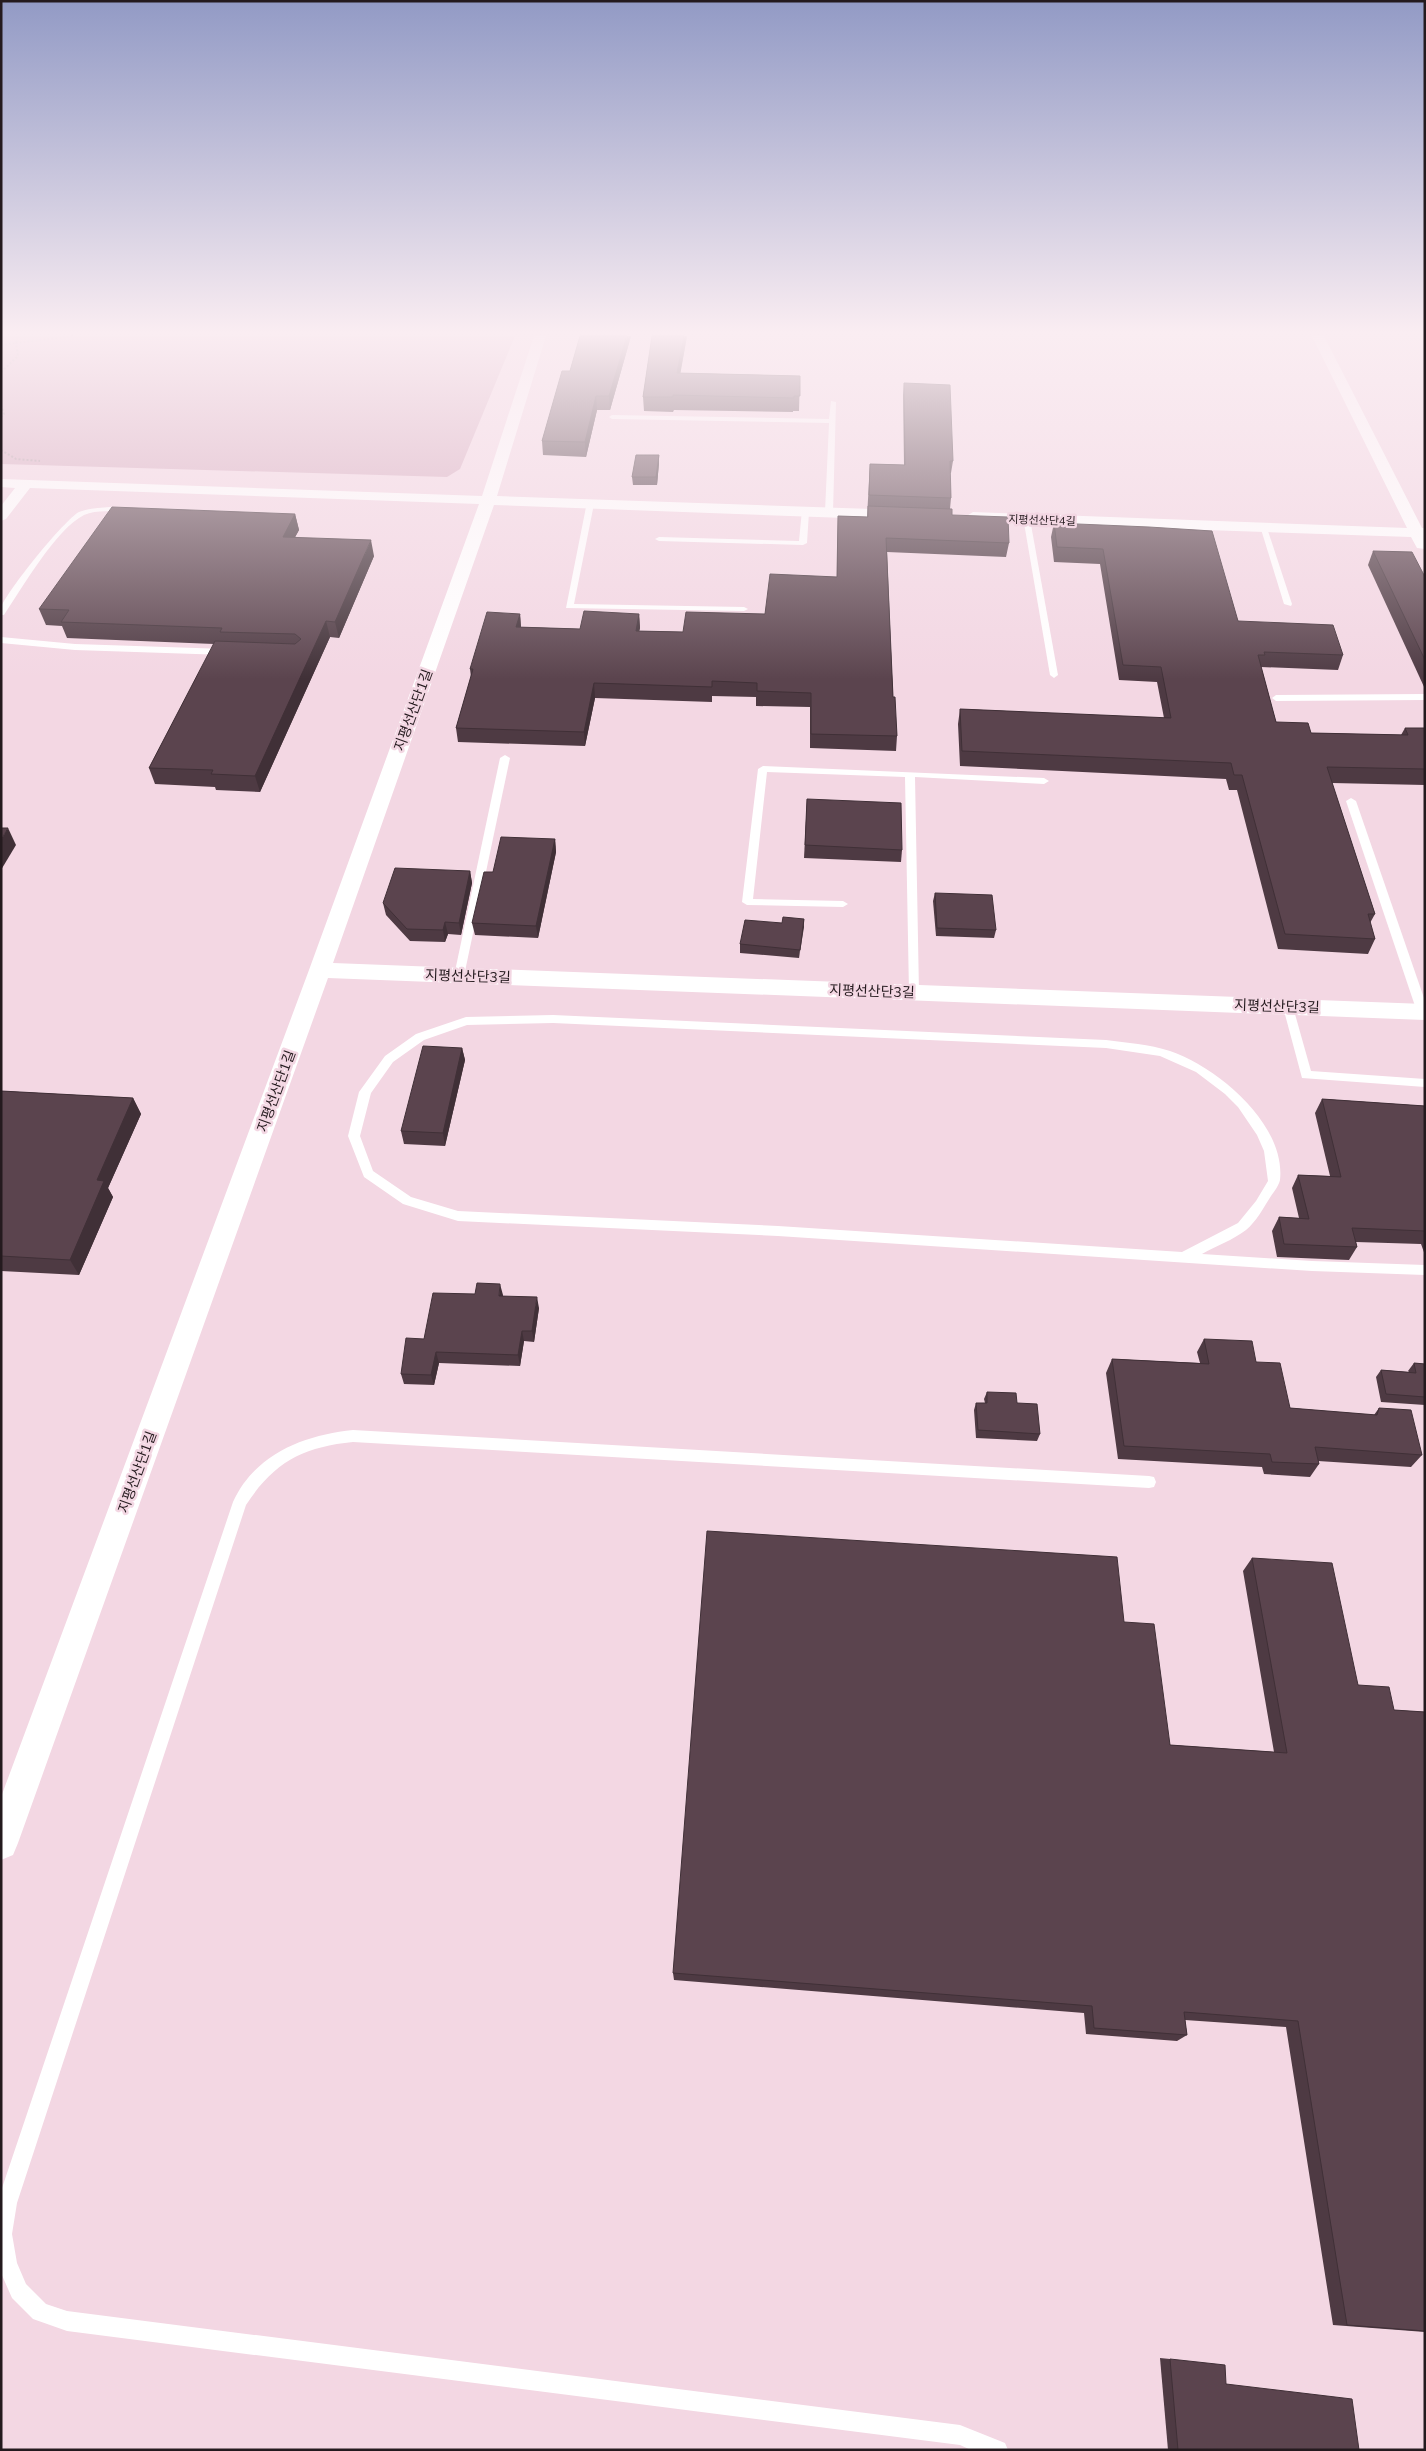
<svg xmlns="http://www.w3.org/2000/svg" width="1426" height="2451" viewBox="0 0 1426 2451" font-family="'Nunito Sans','Noto Sans KR',sans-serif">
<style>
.green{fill:#d5a9bd}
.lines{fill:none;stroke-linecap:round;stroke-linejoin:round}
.path{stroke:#af99a2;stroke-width:2;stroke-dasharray:2 2;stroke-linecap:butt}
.service{fill:#fff;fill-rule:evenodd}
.minor{fill:#fff;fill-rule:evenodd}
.wall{fill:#4e3a43}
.shaded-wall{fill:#403037}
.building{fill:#5b444e;stroke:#403037}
.labels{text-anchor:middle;stroke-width:5;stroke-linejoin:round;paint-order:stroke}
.far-street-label{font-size:11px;fill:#241a1e;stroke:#f3d7e3}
.street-label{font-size:14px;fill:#241a1e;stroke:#f3d7e3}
</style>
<rect width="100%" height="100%" fill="#f3d7e3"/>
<polygon class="green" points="1,336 515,336 460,469 447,477 1,464"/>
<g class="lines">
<g class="path">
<polyline points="1,345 16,343 18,336"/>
<polyline points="1,372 18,356 16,343 74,336"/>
<polyline points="1,405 4,414 1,417"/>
<polyline points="1,450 16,459 40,461"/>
</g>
<g class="service">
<polygon points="831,401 836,402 833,512 829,514 825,512 829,423 612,419 609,417 612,415 829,419"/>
<polygon points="587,502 594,504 574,604 744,607 748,609 744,611 566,608"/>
<path d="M110,507L127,508L131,510L127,512C114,512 97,509 84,515C56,529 22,588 4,615H1C1,613 1,610 1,608C5,593 65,519 79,512C89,508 100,508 110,507Z"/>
<polygon points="802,510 809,512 807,543 803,545 659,541 655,539 659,537 799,541"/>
<polygon points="1023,517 1030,519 1058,675 1054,678 1050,675"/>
<polygon points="1260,526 1267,528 1292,604 1291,606 1284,604"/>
<polygon points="1,637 75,644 226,649 230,652 226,655 75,650 1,643"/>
<polygon points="1425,694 1425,700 1276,701 1272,698 1276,695"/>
<polygon points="505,755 510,758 464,976 459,980 454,976 500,758"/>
<polygon points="763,766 1044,778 1049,781 1044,784 915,777 919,993 914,997 909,993 905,777 767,772 753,899 843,901 848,904 843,907 747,905 742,902 758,769"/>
<polygon points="1351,798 1356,801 1425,1001 1425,1015 1419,1015 1417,1012 1346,801"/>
<polygon points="1288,1003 1293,1007 1311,1071 1425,1079 1425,1087 1302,1078 1283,1007"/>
<path d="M553,1015L1106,1040C1127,1043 1149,1044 1170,1051C1217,1067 1286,1124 1280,1180C1279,1185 1274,1192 1271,1196C1264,1207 1256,1222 1246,1230C1233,1240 1216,1246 1202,1254L1312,1261L1425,1265V1275L1312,1271L778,1236L458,1221L403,1204L364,1177L348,1136L359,1092L385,1056L416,1034L466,1017ZM553,1023L1106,1048L1160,1056L1196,1072L1225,1094L1238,1107L1257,1135L1264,1151L1268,1181L1256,1201L1238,1223L1182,1252L778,1226L458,1211L411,1197L373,1171L360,1136L371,1093L393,1062L424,1040L467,1025Z"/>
<path d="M353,1430L1149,1476L1154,1477L1156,1482L1154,1487L1149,1488L353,1442C303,1447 274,1462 246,1505L17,2203L12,2234L17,2263L26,2284L46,2304L67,2311L960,2425L1005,2443L1008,2450H971L960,2445L67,2331L33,2319L12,2298L1,2273V2191L233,1502C255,1454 304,1435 353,1430Z"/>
</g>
<g class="minor">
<polygon points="534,336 546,336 497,496 901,510 909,515 901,520 494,505 333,963 1425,1004 1425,1020 328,978 18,1843 13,1855 1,1860 1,1797 309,970 479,504 30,488 6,519 1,521 1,506 15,488 1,487 1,479 482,496"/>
<polygon points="1312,336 1324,336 1422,528 1425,528 1425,549 1417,548 1411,537 973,522 965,517 973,512 1407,528"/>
</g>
</g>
<g class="wall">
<polygon points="580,336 631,336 610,410 597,410 586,457 543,455 542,441 570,371"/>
<polygon points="652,336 687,336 680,373 800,376 799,411 793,411 793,412 674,410 673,412 644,411 643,397"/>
<polygon points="904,383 953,461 951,473 950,473 951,498 950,509 952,515 1009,543 1006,557 887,552 893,697 897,736 896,751 810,748 810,707 756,706 756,697 712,696 712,702 595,698 585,746 458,742 456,728 471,677 470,669 520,614 521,627 580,629 639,614 640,628 639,631 683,632 765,614 837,577 838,516 867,517 870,464 904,465 903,395"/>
<polygon points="659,455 659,463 657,485 633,485 632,477"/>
<polygon points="295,514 299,530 295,537 374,556 339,638 330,637 260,792 216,790 215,787 155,784 149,768 214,644 67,638 62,626 46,625 39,609"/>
<polygon points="1054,523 1238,621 1343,655 1338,670 1261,667 1276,722 1311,733 1401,735 1405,728 1425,728 1425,785 1332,783 1375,914 1370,923 1375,939 1368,954 1278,949 1237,790 1229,790 1226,779 960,766 958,724 960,709 1164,718 1157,682 1119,680 1100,564 1054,562 1051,537"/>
<polygon points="1373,551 1425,577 1425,689 1368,565"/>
<polygon points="807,799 902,850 901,862 804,858"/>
<polygon points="555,839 556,852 538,938 475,935 472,923 493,872"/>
<polygon points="470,871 472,883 461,935 448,934 445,942 410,941 386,915 383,903"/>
<polygon points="935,893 996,930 994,938 936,936 933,901"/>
<polygon points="804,919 799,958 740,953 740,944 782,923"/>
<polygon points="462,1048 465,1060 445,1146 404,1144 401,1131"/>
<polygon points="1,1091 133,1098 141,1114 108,1188 113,1197 79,1275 1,1271"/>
<polygon points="1322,1099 1425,1106 1425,1255 1421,1244 1356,1242 1357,1247 1349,1260 1277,1257 1272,1231 1279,1217 1299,1218 1292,1188 1298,1175 1330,1176 1315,1113"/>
<polygon points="503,1295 503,1296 539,1308 534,1342 524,1341 520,1366 439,1363 434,1385 404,1384 401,1374 424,1339"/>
<polygon points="1204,1339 1256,1362 1290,1408 1374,1415 1379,1408 1422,1455 1411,1467 1318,1461 1319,1464 1310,1477 1264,1474 1262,1467 1118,1459 1106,1373 1112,1359 1200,1363 1197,1352"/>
<polygon points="1414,1363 1425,1364 1425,1405 1381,1402 1376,1377 1381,1370 1409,1372 1408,1371"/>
<polygon points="987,1392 1017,1403 1040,1434 1037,1441 976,1438 974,1410 976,1403 985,1403 984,1399"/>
<polygon points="1252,1558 1358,1685 1394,1710 1425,1712 1425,2332 1333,2325 1286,2027 1185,2020 1187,2035 1177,2041 1086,2034 1084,2013 674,1980 673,1973 1124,1622 1170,1745 1274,1752 1243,1571"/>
<polygon points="1160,2358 1170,2359 1226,2384 1359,2450 1168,2450"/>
</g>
<g class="shaded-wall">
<polygon points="627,336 631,336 610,410 609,396"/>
<polygon points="684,336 687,336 678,387 677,373"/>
<polygon points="596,396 597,410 586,457 585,442"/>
<polygon points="659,455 659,463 657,485 656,477"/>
<polygon points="295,514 299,530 287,552 283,537"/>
<polygon points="371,540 374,556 339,638 335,622"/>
<polygon points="520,614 521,628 516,627"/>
<polygon points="639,614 640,628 636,645 636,631"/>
<polygon points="326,621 330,637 260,792 255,776"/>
<polygon points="594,683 595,698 585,746 584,732"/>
<polygon points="8,828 16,845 1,870 1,840"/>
<polygon points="555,839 556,852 538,938 536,926"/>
<polygon points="470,871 472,883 461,935 459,923"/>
<polygon points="804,919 804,927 799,958 800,950"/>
<polygon points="445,922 448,934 445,942 443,930"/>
<polygon points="462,1048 465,1060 445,1146 443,1133"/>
<polygon points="133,1098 141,1114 108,1188 113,1197 79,1275 70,1260 97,1180"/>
<polygon points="500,1284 503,1295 501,1306 499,1296"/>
<polygon points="537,1297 539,1308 534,1342 532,1331"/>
<polygon points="522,1331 524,1341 520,1366 518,1355"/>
<polygon points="436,1352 439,1363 434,1385 431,1375"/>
</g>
<g class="building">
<polygon points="580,336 627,336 609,396 596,396 585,442 542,441 562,371 570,371"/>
<polygon points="652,336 684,336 677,373 800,376 800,396 794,396 794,398 673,395 673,397 643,397"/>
<polygon points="904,383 950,385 953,461 950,461 951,498 869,495 870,464 905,465"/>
<polygon points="636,455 659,455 656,477 632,477"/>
<polygon points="868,506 952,509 952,515 1008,517 1009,543 886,538 893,697 895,697 897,736 811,734 811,693 757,691 757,683 712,681 712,687 594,683 584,732 456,728 473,669 470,669 487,612 520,614 516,627 580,629 584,611 639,614 636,631 683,632 686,612 765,614 770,574 837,577 838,516 868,517"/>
<polygon points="112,507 295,514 283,537 371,540 335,622 326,621 255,776 211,774 213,770 149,768 215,641 295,644 301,639 295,634 220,632 222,628 61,622 69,610 39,609"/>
<polygon points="1054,523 1149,527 1212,531 1238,621 1333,625 1343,655 1264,652 1265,655 1258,655 1276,722 1308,723 1311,733 1408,735 1405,728 1425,728 1425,769 1327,767 1375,914 1368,914 1375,939 1285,934 1242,775 1234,775 1231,763 962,751 960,709 1171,718 1161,667 1123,665 1103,549 1057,547"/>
<polygon points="1373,551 1412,552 1425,577 1425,660"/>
<polygon points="807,799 901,803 902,850 805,845"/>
<polygon points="1,828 8,828 1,840"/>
<polygon points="501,837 555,839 536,926 472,923 484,872 493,872"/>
<polygon points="395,868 470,871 459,923 445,922 443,930 407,929 383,903"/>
<polygon points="935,893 992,895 996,930 937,928"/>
<polygon points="783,917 804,919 800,950 740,944 745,920 782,923"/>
<polygon points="423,1046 462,1048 443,1133 401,1131"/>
<polygon points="1,1091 133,1098 97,1180 104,1181 70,1260 1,1256"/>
<polygon points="1322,1099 1425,1106 1425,1231 1352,1228 1357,1247 1284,1244 1279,1217 1309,1219 1298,1175 1341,1177"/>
<polygon points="477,1283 500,1284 499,1296 537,1297 532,1331 522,1331 518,1355 436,1352 431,1375 401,1374 406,1338 424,1339 433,1293 475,1294"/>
<polygon points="1204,1339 1252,1341 1256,1362 1280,1363 1290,1408 1377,1415 1379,1408 1411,1410 1422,1455 1315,1447 1319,1464 1272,1462 1270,1454 1124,1446 1112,1359 1209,1364"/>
<polygon points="1414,1363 1425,1364 1425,1397 1386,1394 1381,1370 1416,1373"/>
<polygon points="987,1392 1016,1393 1017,1403 1037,1404 1040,1434 978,1430 976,1403 987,1403"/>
<polygon points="707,1531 1117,1557 1124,1622 1154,1624 1170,1745 1287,1753 1252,1558 1332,1563 1358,1685 1389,1687 1394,1710 1425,1712 1425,2331 1347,2325 1298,2021 1184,2012 1187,2035 1094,2028 1092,2006 673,1973"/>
<polygon points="1170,2359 1225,2365 1226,2384 1352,2399 1359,2450 1178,2450"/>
</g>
<linearGradient id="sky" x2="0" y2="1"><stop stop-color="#929ac5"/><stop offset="0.49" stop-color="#faedf2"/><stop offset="1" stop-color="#faedf2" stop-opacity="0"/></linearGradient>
<rect width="1426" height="679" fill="url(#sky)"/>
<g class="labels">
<g class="far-street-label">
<text transform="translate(1042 520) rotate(2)" y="4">지평선산단4길</text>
</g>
<g class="street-label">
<text transform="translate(413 710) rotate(-70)" y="5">지평선산단1길</text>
<text transform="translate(468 976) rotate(2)" y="5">지평선산단3길</text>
<text transform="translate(872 991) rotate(2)" y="5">지평선산단3길</text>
<text transform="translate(1277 1006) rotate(2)" y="5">지평선산단3길</text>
<text transform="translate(276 1091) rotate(-70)" y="5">지평선산단1길</text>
<text transform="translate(137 1472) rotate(-70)" y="5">지평선산단1길</text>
</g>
</g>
<rect width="1426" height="2451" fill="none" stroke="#241a1e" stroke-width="5"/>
</svg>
